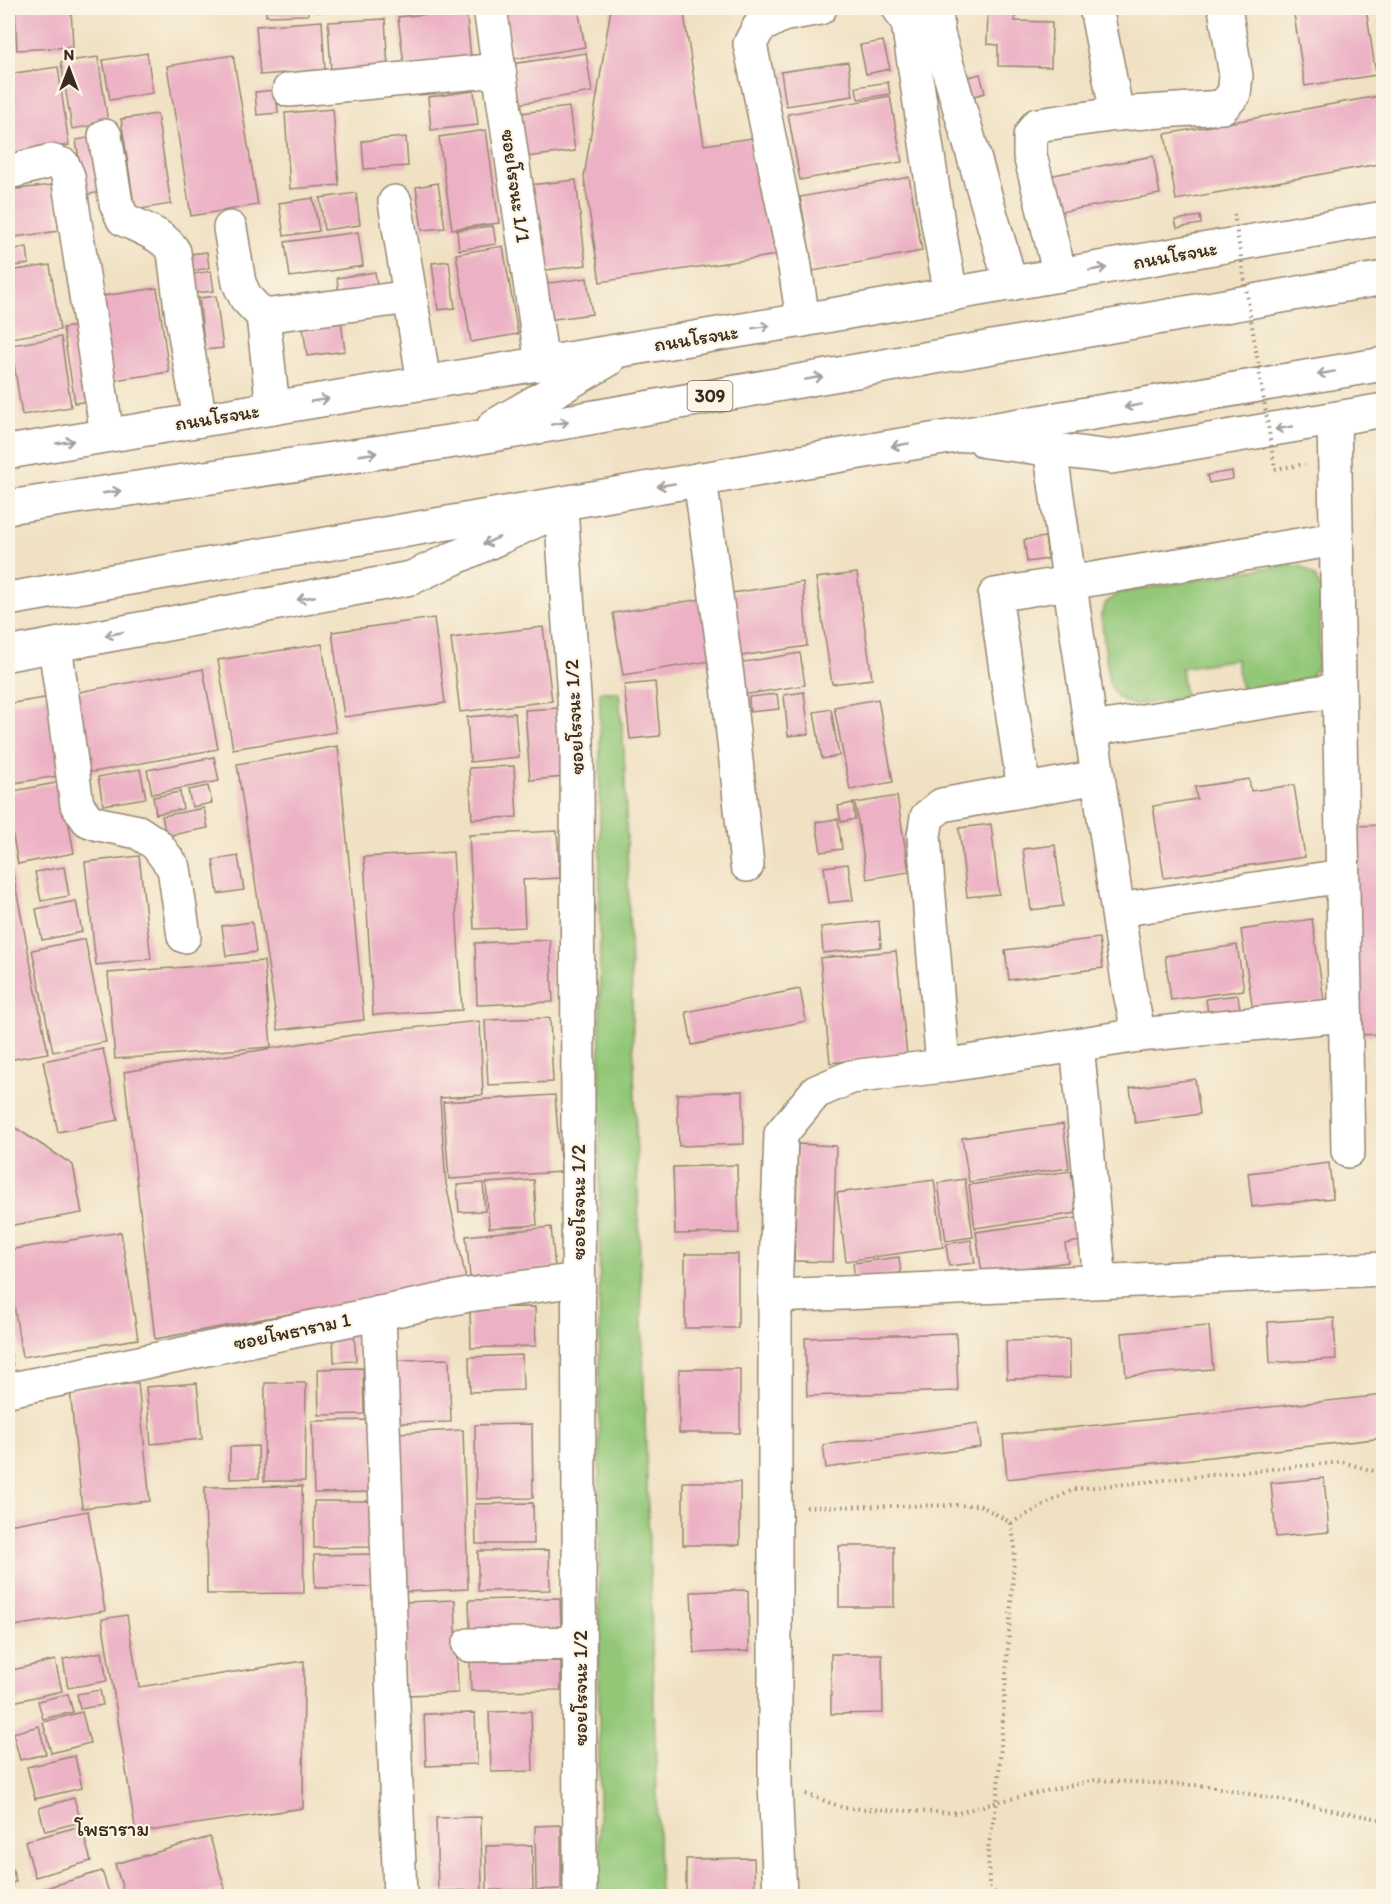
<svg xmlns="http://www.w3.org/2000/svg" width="1391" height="1904" viewBox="0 0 1391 1904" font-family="Itim,'Playpen Sans Thai',sans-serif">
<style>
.green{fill:#93c778;stroke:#67784b;stroke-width:1.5}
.building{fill:#ecb1c5}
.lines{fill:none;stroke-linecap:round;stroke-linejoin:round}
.minor-casing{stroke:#968670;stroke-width:36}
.major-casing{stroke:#968670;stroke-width:36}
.path{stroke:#968670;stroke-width:4;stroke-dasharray:1.5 4.5;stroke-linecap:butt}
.minor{stroke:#fff;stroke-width:33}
.major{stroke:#fff;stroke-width:33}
.path-bridge{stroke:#968670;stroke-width:4;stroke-dasharray:1.5 4.5;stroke-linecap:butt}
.oneway{stroke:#a79f9a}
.labels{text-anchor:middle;stroke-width:4.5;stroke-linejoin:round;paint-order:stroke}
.shield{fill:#fcf5e5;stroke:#75675a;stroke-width:1.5}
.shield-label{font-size:18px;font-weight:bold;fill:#3b2a1e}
.street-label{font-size:20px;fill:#3b2a1e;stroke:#fcf5e5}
.neighbourhood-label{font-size:21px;fill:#3b2a1e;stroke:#fcf5e5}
</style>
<rect width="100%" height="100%" fill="#fcf5e5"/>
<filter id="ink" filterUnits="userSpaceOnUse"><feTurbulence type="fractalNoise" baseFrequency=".0167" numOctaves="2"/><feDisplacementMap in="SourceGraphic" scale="12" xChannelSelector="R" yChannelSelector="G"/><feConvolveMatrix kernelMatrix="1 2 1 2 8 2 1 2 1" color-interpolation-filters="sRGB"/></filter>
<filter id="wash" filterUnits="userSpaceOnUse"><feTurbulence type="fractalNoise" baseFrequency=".008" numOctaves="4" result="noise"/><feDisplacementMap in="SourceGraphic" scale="24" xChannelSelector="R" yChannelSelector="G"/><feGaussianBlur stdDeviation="1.35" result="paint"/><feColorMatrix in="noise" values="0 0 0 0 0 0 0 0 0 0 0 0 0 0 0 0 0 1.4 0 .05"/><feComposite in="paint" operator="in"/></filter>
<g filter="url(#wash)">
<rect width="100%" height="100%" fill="#f0e1c3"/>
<g class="green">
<polygon points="1289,564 1303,567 1315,577 1321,589 1318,665 1311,676 1297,681 1241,689 1236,659 1181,668 1185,698 1133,705 1118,698 1109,682 1101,615 1106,603 1118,593"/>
<polygon points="600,692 619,692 624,750 660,1896 599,1896"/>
</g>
<g id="blocks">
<g class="building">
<polygon points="15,8 71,8 73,47 17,50"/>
<polygon points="266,8 308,8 308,15 266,16"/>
<polygon points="316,8 360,8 360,9 316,12"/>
<polygon points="505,8 578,8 585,47 514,59"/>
<polygon points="611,8 683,8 704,145 759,137 777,255 600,282 584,177"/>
<polygon points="988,8 1015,8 1015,21 1052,22 1051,67 998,66 998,45 987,44"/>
<polygon points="1293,8 1366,8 1376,75 1305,86"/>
<polygon points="466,10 471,58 404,65 398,17"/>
<polygon points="385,19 388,69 331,72 328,22"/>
<polygon points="322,21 325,70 260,75 256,26"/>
<polygon points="883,41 890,69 866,74 860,45"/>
<polygon points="147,53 153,93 110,100 103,60"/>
<polygon points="586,53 592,92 518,104 512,64"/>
<polygon points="233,55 258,205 191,216 167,66"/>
<polygon points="98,57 108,123 72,129 61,62"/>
<polygon points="848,62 853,96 786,106 781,72"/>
<polygon points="58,67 69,145 8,154 8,74"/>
<polygon points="980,74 985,93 967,98 962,79"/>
<polygon points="888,82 890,94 858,99 856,87"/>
<polygon points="276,90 278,113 257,115 255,92"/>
<polygon points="474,91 478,125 431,130 428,97"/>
<polygon points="1384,95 1384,163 1176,200 1165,134"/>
<polygon points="890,96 902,162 800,180 788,114"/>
<polygon points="569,107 575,151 527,157 521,113"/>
<polygon points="333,109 339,185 290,189 285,113"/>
<polygon points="157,114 171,204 135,210 121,119"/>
<polygon points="486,130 499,223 452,229 439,137"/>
<polygon points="94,137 102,192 84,195 76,140"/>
<polygon points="406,137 408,166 364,169 362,141"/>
<polygon points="1153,156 1160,194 1055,213 1048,176"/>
<polygon points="909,177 922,251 813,271 800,197"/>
<polygon points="576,180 586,265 539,271 529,185"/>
<polygon points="438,183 445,228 422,230 416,187"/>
<polygon points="53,185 59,231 8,238 8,190"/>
<polygon points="356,193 360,225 324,230 320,198"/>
<polygon points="313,198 319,231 284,236 279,203"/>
<polygon points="1200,216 1201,224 1177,228 1175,220"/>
<polygon points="493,226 496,244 459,250 457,230"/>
<polygon points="358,232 363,266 290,277 285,242"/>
<polygon points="503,246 518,334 471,342 456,254"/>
<polygon points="27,247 29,264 8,267 8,250"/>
<polygon points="207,252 209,268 192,271 190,254"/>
<polygon points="449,261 455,308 438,310 432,263"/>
<polygon points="50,265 60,330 11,338 8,315 8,271"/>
<polygon points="211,271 214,291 195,293 193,274"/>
<polygon points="375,272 381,312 342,318 337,278"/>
<polygon points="587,278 592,314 547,320 543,284"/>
<polygon points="157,288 169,372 108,381 96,297"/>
<polygon points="216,296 223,348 205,350 199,298"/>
<polygon points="341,322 345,351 307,356 303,327"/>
<polygon points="85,325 96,400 75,403 63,328"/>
<polygon points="61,337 71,407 22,415 11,345"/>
<polygon points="1232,471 1233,479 1209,483 1207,475"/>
<polygon points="1384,489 1384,545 1381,545 1378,490"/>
<polygon points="1045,537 1048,559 1027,562 1024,540"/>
<polygon points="857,573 872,679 832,684 816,578"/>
<polygon points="803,582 807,646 735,657 726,594"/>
<polygon points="707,598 717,660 623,675 613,613"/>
<polygon points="434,618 445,703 344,717 332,632"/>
<polygon points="543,627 552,701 460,712 451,638"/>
<polygon points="322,644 336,732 233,749 218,660"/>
<polygon points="800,653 805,685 743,695 738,663"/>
<polygon points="203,669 218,749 88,773 73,693"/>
<polygon points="655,682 660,736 630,739 624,685"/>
<polygon points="804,692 809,734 788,736 784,695"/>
<polygon points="777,694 779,709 750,712 749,697"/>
<polygon points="56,696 70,774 8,784 8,704"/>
<polygon points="878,699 893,782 850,790 834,707"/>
<polygon points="560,708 565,777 530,780 525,710"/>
<polygon points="831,709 839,756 822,759 814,712"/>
<polygon points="515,713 519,757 470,762 467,717"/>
<polygon points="338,746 364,1020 278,1030 237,764"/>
<polygon points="214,757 219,781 152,794 147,770"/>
<polygon points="514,766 517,817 472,819 469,768"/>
<polygon points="140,769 146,798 103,805 98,777"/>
<polygon points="1249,779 1251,791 1294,785 1305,857 1164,878 1153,806 1197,799 1195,787"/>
<polygon points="61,782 74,853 18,864 8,810 8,792"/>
<polygon points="208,786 212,803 192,807 188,790"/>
<polygon points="180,792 183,809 156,814 153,797"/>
<polygon points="897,796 909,872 867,879 855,803"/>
<polygon points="853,803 855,819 841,822 838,806"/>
<polygon points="204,808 208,828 166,836 162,816"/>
<polygon points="838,819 842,849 821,852 816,822"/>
<polygon points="991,824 999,894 967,897 959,828"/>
<polygon points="1384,825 1384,1034 1359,1035 1353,826"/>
<polygon points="557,831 560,878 523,880 525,927 474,929 469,835"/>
<polygon points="1055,845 1063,906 1031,910 1023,849"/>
<polygon points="8,848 48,1053 8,1060"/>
<polygon points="453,852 462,1010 373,1015 364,857"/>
<polygon points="139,856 151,959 96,965 85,862"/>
<polygon points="238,856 244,890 218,894 213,860"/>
<polygon points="848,864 853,900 829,903 824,867"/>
<polygon points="64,867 69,896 41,901 35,872"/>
<polygon points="76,901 82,932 42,940 36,909"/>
<polygon points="1312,919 1324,1000 1253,1011 1241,930"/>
<polygon points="879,921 881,947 823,953 821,927"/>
<polygon points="252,922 256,952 226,956 222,926"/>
<polygon points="1099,938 1103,968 1009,980 1005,950"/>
<polygon points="85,939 106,1042 53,1052 32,950"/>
<polygon points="550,940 553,1002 477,1005 475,943"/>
<polygon points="1237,945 1244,990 1171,1000 1165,956"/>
<polygon points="896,951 907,1055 830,1063 820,958"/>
<polygon points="264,961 271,1047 115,1059 108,973"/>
<polygon points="800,989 806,1021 692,1045 686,1012"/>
<polygon points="1238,995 1241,1016 1209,1020 1206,999"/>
<polygon points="550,1018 553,1082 488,1085 485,1020"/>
<polygon points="480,1021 483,1095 440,1098 446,1184 466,1279 429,1288 155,1339 124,1072 372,1032"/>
<polygon points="103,1049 118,1120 58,1132 43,1061"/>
<polygon points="1195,1079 1200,1114 1135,1123 1130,1088"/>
<polygon points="743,1091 744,1144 679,1146 677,1094"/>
<polygon points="555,1095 561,1172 449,1179 443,1102"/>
<polygon points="8,1123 73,1165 82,1213 8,1226"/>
<polygon points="1063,1124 1069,1168 969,1182 962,1138"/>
<polygon points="798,1144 836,1146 833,1262 794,1261"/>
<polygon points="1329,1163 1333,1198 1252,1207 1248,1173"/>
<polygon points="737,1165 739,1233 675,1234 673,1167"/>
<polygon points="1071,1171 1077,1213 975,1228 969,1185"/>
<polygon points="965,1179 973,1237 946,1241 938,1183"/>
<polygon points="534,1180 537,1225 489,1228 486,1183"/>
<polygon points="934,1180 943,1247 846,1261 837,1193"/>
<polygon points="483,1183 485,1211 459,1212 457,1185"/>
<polygon points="1077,1218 1080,1241 1065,1244 1068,1262 982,1274 976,1232"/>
<polygon points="551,1227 555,1268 470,1277 466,1236"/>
<polygon points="121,1232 138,1339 22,1357 8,1265 8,1250"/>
<polygon points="971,1240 975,1263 949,1266 946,1244"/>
<rect x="685" y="1254" width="53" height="74"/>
<polygon points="899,1257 901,1273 855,1279 853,1263"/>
<polygon points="535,1307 536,1346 471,1348 470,1308"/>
<polygon points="1334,1318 1336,1359 1270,1363 1268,1322"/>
<polygon points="1209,1326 1213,1369 1126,1376 1122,1333"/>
<polygon points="354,1332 356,1361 334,1362 333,1333"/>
<polygon points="956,1333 958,1391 807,1396 805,1338"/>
<polygon points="8,1339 13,1366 8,1367"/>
<polygon points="1069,1339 1070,1378 1007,1379 1006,1341"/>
<polygon points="522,1355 523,1390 470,1392 469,1357"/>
<polygon points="449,1359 451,1422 398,1423 396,1360"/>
<polygon points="363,1368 364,1414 319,1415 318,1369"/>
<rect x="679" y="1369" width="61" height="64"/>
<polygon points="138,1383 150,1501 82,1508 70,1390"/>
<polygon points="197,1383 202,1439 151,1444 146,1387"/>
<polygon points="265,1383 306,1383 305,1481 264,1481"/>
<polygon points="1384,1395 1384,1438 1007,1479 1003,1435"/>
<polygon points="373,1420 374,1492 314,1493 312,1421"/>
<polygon points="978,1423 981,1447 826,1468 823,1445"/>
<polygon points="532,1424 533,1498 476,1499 475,1425"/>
<polygon points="463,1430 468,1589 403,1592 397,1433"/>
<polygon points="258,1446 259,1478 230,1479 230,1447"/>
<polygon points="1324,1478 1329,1532 1276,1537 1271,1483"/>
<rect x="683" y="1482" width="57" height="63"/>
<polygon points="302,1486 304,1593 207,1594 205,1487"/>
<polygon points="314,1501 371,1501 372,1547 314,1548"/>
<polygon points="533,1503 534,1544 476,1544 475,1504"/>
<polygon points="88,1511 105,1611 8,1627 8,1525"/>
<rect x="839" y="1546" width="55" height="61"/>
<polygon points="549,1550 550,1590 478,1591 478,1551"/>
<polygon points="375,1554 375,1587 315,1588 314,1555"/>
<polygon points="748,1590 749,1651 694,1653 691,1592"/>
<polygon points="560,1598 561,1628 470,1629 469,1600"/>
<polygon points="455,1600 458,1693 407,1695 404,1602"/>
<polygon points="127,1615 139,1687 304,1661 303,1808 136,1833 102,1619"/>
<polygon points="102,1652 107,1681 68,1688 63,1659"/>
<polygon points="831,1654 882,1654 883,1713 831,1714"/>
<polygon points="55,1660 62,1691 8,1703 8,1671"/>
<polygon points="561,1661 561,1690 471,1691 470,1662"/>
<polygon points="100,1690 103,1705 80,1709 77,1694"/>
<polygon points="68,1694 73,1712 43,1719 38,1701"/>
<polygon points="531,1711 533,1771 491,1772 489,1712"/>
<polygon points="82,1712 90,1743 51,1753 43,1722"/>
<polygon points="475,1713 477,1764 426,1766 424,1714"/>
<polygon points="39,1726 46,1754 20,1760 13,1733"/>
<polygon points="75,1756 82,1788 35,1799 27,1767"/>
<polygon points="74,1798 81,1822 45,1831 39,1808"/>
<polygon points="481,1817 482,1890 438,1891 436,1818"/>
<polygon points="561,1825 561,1889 536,1890 535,1826"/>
<polygon points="81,1826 91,1861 35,1877 25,1841"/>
<polygon points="210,1837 225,1889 197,1896 125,1896 115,1864"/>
<polygon points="532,1845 533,1890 487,1890 486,1846"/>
<polygon points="8,1852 16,1882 8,1884"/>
<polygon points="754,1858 755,1896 686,1896 686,1859"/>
<polygon points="102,1871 110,1896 19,1896"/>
</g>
</g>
</g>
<g filter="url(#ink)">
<use href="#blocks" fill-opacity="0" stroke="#968670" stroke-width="1.5"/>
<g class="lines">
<defs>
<g id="minor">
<polyline points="490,8 542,364"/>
<polyline points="899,8 908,23 938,223 951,295"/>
<polyline points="936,8 938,34 1011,284"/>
<polyline points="1096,8 1117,114"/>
<polyline points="289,90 499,70"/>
<path d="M105,136L116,203L123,219C141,228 164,235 174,252L182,317L200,420"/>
<polyline points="9,172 51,161 63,165 68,176 107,435"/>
<polyline points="395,202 424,383"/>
<polyline points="230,228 239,283 246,298 263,316"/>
<polyline points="1060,275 1030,155 1030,136 1037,125 1117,114 1222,107 1234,94 1236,76 1225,8"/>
<polyline points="803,320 793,254 750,44 759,27 782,15 820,8"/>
<polyline points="273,408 263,316 411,297"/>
<polyline points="1334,419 1348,1151"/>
<polyline points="1050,449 1129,988 1139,1035"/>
<polyline points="700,479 727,676 747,865"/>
<polyline points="561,509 577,740 580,1896"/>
<polyline points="55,645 77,805 88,820 99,824 138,832 156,844 174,868 184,936"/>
<polyline points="1092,729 1339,690"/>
<polyline points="1024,790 995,595 1336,539"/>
<polyline points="1118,910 1342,876"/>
<polyline points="1077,1045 1100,1281"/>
<polyline points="943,1066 924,836 927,817 942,805 1098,777"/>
<polyline points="775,1296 1384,1269"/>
<polyline points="379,1313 400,1896"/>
<polyline points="8,1390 468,1295 578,1280"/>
<polyline points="469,1645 579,1643"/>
<polyline points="780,1896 775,1782 775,1296 781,1134 816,1092 851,1077 943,1066 1139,1035 1344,1015"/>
</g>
<g id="major">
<polyline points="494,426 608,360"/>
<polyline points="985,441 1111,457 1384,410"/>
<polyline points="8,452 803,320 1384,218"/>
<polyline points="8,507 475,438 1384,278"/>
<polyline points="8,599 824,458 1384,364"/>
<polyline points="8,654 411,578 542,518"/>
</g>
</defs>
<use href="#minor" class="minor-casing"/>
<use href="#major" class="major-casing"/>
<g class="path">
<polyline points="1275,469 1305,464"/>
<polyline points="806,1507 980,1505 1011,1523 1015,1547 997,1802 988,1848 989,1887 997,1896"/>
<polyline points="1011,1523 1074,1489 1342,1462 1384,1474"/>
<polyline points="806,1794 844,1808 958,1813 997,1802 1095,1780 1209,1786 1384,1820"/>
</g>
<use href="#minor" class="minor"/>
<use href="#major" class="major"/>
<polyline class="path-bridge" points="1234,214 1275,469"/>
</g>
<defs><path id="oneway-shaft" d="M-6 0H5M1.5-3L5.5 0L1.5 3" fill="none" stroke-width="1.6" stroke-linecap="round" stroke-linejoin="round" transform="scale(1.5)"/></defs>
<g class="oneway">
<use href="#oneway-shaft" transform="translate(1098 269) rotate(-10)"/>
<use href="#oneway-shaft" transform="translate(761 327) rotate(-9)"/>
<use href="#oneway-shaft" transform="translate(1326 373) rotate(170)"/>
<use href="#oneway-shaft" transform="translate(814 378) rotate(-10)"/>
<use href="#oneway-shaft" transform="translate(320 400) rotate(-9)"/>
<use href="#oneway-shaft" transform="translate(1133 406) rotate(170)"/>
<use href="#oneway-shaft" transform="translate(560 423) rotate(-10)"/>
<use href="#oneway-shaft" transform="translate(1284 428) rotate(170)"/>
<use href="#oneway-shaft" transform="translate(65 442) rotate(-9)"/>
<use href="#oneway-shaft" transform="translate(900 445) rotate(170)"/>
<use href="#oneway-shaft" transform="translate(368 454) rotate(-8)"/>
<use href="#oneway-shaft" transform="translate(666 485) rotate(170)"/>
<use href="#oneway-shaft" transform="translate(112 492) rotate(-8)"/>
<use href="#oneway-shaft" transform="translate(491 541) rotate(155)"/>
<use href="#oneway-shaft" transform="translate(306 598) rotate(169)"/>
<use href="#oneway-shaft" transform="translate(114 634) rotate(169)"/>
</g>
</g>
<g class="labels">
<rect class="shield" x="687.5" y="381" width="45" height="30" rx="4.5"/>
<g class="shield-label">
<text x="710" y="402">309</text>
</g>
<g class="street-label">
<text transform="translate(516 186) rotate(82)" y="7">ซอยโรจนะ 1/1</text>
<text transform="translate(1175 255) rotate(-10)" y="7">ถนนโรจนะ</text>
<text transform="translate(696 338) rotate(-9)" y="7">ถนนโรจนะ</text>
<text transform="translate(217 417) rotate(-9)" y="7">ถนนโรจนะ</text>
<text transform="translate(574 717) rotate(-93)" y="7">ซอยโรจนะ 1/2</text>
<text transform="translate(578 1202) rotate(-90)" y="7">ซอยโรจนะ 1/2</text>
<text transform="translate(292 1331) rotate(-12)" y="7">ซอยโพธาราม 1</text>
<text transform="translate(580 1688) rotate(-90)" y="7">ซอยโรจนะ 1/2</text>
</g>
<g class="neighbourhood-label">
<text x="112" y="1836">โพธาราม</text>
</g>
</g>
<rect width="1391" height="1904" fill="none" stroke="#fcf5e5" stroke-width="30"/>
<g transform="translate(69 69)" stroke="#fcf5e5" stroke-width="4.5" paint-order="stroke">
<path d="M0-4.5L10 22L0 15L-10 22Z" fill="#3b2a1e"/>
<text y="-9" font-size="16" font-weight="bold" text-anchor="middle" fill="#3b2a1e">N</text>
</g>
</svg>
